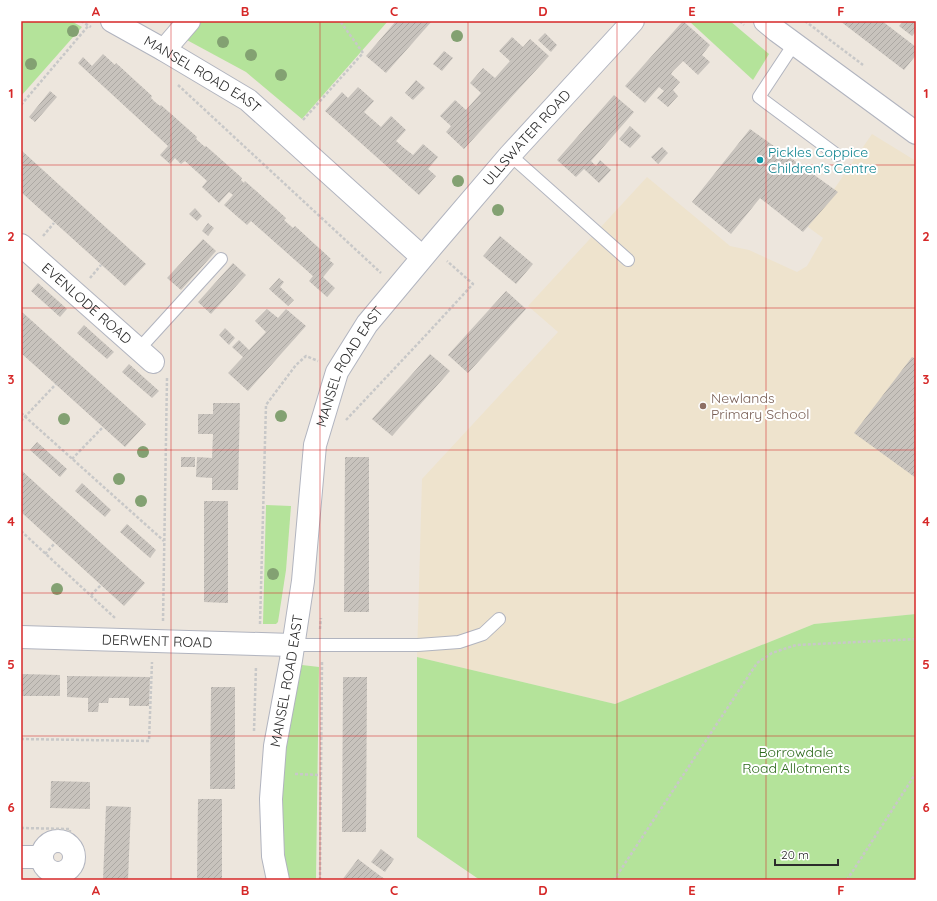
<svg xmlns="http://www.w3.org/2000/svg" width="937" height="901" viewBox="0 0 937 901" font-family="Quicksand,sans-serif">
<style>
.education{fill:#eee3cd}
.grass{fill:#b4e39a}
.building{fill:url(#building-hatch)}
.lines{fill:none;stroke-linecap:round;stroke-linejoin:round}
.service-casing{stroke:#b1b4bf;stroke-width:14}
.minor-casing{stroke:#b1b4bf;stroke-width:24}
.path{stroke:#c8c8c8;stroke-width:2.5;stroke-dasharray:3 2;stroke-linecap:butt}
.service{stroke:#fff;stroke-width:12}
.minor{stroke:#fff;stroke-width:22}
.tree{fill:#83a172}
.grid{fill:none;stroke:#d62828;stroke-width:1;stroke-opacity:0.55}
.culture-dot{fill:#0f9aa8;stroke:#fff;stroke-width:1.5}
.education-dot{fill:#8d6e63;stroke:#fff;stroke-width:1.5}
.labels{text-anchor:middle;stroke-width:4;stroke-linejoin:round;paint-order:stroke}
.street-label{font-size:14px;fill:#2b2b2b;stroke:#fff}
.culture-label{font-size:14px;fill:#0d838f;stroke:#fff;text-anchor:start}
.education-label{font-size:14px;fill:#785e54;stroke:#fff;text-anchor:start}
.park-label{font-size:14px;fill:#2c691b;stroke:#fff}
.neatline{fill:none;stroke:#d62828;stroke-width:1.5}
.grid-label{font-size:13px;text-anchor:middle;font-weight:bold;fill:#d62828}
</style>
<defs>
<pattern id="building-hatch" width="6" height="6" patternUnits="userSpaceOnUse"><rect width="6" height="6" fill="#c8c3bd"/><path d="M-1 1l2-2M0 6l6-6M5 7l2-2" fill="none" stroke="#aca8a3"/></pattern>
</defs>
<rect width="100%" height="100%" fill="#ede6dd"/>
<polygon class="education" points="872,134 916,161 916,614 814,624 615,704 417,657 422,479 558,332 528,306 647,177 730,246 749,250 797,272 807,266 823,238 808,227"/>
<g class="grass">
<polygon points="21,21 71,21 82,27 21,96"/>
<polygon points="202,21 388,21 302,119 246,72 185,39"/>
<polygon points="689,21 730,21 769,54 753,80"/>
<polygon points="266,505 291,506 286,570 278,622 276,624 263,624"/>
<polygon points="916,614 916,880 480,880 417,837 417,657 615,704 814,624"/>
<path d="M302,665L319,667L316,880H288C285,869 285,855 284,844C278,781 288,726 302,665Z"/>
</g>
<g class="building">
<polygon points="396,21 432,21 386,73 366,56"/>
<polygon points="683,21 710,45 702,55 710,62 698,75 683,61 673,71 671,74 680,82 673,90 678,96 668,107 657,98 664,91 659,87 645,103 625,86"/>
<polygon points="840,21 882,21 916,47 916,55 904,70"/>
<polygon points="903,21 916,22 916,31 912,36 899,26"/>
<polygon points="545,33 557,45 551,52 538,40"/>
<polygon points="512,37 523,47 530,39 549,56 464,149 446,132 451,126 440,116 455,100 466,110 481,93 470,83 483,68 495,78 502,70 510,61 499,51"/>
<polygon points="444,51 453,58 442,71 433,64"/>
<polygon points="103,54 115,65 116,63 152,96 151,98 155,102 160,106 161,105 197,137 196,139 205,147 206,146 242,178 241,180 244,183 245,181 286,218 284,220 293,228 295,226 331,259 329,260 334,264 323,277 335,288 327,297 309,281 313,276 251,221 247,225 224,205 233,195 229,192 219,203 202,187 207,181 185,161 181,164 175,158 170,164 160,155 168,146 78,63 83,57 92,66"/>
<polygon points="416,80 425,88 413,100 405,93"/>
<polygon points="358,87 374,101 364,112 381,127 391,116 406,130 396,141 404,148 413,155 423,144 438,157 428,169 436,176 419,195 325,111 342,92 348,98"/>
<polygon points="50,91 57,97 35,122 29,117"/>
<polygon points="614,95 634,112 591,161 596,166 600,160 611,170 599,183 584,169 576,177 557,160"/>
<polygon points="630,126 641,136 630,148 619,139"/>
<polygon points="750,129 838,192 803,232 760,198 731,234 692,202"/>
<polygon points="662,147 668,153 658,164 651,157"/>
<polygon points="21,150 146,264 125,286 21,192"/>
<polygon points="195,208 202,216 197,221 189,214"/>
<polygon points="208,223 214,228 208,236 202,231"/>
<polygon points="500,236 533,264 516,284 483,256"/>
<polygon points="203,239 216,251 181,290 167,278"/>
<polygon points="233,263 246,275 211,314 198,302"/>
<polygon points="279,278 284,282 280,287 294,300 288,306 269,289"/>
<polygon points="38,283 67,309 60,317 31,291"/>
<polygon points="506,291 526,309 468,373 448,355"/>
<polygon points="267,309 278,318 286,309 306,326 248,391 228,373 243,357 232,347 239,340 249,350 266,332 255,321"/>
<polygon points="21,311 146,424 125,447 21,353"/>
<polygon points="84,325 114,352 107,359 77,333"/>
<polygon points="225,328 235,338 229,345 219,335"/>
<polygon points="430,354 450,371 392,436 372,419"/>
<polygon points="912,357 916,359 916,478 854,433"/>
<polygon points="129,364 159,391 152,398 122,372"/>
<polygon points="213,403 240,403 238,490 212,490 212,478 196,477 197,457 212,458 213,434 198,434 198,414 213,414"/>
<polygon points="37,442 67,469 60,477 30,450"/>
<rect x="181" y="457" width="14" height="10"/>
<polygon points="345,457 369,457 369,612 344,612"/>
<polygon points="21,470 145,583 124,606 21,512"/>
<polygon points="82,483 111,510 105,517 75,491"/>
<polygon points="204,501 228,501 228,603 204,602"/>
<polygon points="127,524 156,550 150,558 120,532"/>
<polygon points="21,674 60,675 60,696 21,696"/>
<polygon points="67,676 150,677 149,706 129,706 129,698 109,698 108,703 99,703 98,712 88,712 88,698 67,697"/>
<polygon points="343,677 367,677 366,832 342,832"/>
<polygon points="211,687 235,687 235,789 210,789"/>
<polygon points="51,781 90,782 90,809 50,808"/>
<polygon points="198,799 222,799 222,880 197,880"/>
<polygon points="106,806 131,807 128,880 103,880"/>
<polygon points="381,849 394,859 385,872 371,862"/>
<polygon points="358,859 375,872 386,880 342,880"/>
</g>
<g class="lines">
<defs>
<g id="service">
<polyline points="794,44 759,97 837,155"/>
<polyline points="510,155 628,260"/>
<polyline points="139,349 221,259"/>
<polyline points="292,645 418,645 459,642 483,634 499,619"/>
</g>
<g id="minor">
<path id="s1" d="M112,21L164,50L248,100L422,257"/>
<polyline points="765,21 777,31 916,133"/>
<polyline points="164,50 189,21"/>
<path id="s2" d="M21,245L153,362"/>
<path id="s3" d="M21,637L292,645"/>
<circle cx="58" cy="857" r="16"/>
<polyline points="21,857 41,857"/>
<path id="s4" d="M278,880L273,856L271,799L275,746L291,660L303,581L315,445L337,372L367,324L433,245L510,155L633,21"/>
</g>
</defs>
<use href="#service" class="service-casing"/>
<use href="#minor" class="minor-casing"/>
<g class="path">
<polyline points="81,21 91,27"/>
<polyline points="740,21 744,25"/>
<polyline points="805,21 863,65"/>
<polyline points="178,85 381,273"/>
<polyline points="21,105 89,25"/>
<polyline points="303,120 363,53 340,21"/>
<polyline points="43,236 54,223"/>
<polyline points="90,278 101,265"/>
<polyline points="21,413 164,541"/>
<polyline points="346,420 426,335 473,284 447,261"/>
<polyline points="21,421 56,384"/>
<polyline points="72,459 103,427"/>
<polyline points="21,531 115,618"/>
<polyline points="45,554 55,543"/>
<polyline points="91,595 101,585"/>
<polyline points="163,621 167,378"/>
<polyline points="260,624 266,405 296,365 306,356 318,361"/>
<polyline points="320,629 321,618"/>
<polyline points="254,731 256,666"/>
<polyline points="21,739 149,741 152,662"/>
<polyline points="295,774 321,775"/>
<polyline points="21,828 70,829 69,846"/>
<polyline points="320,880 322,662"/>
<polyline points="614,880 757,663 772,653 796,645 916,639"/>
<polyline points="847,880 916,773"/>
</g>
<use href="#service" class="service"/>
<use href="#minor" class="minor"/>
</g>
<g class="tree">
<circle cx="73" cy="31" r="6"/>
<circle cx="457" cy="36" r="6"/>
<circle cx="223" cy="42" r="6"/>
<circle cx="251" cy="55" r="6"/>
<circle cx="31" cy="64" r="6"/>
<circle cx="281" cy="75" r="6"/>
<circle cx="458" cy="181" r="6"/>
<circle cx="498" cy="210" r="6"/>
<circle cx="281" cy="416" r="6"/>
<circle cx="64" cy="419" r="6"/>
<circle cx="143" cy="452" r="6"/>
<circle cx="119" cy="479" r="6"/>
<circle cx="141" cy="501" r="6"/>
<circle cx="273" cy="574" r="6"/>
<circle cx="57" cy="589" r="6"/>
</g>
<path class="grid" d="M171,21V880M320,21V880M468,21V880M617,21V880M766,21V880M21,165H916M21,308H916M21,450H916M21,593H916M21,736H916"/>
<circle class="culture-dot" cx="760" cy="160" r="4"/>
<circle class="education-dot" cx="703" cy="406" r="4"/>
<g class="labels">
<g class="street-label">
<text dy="5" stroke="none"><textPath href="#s1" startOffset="105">MANSEL ROAD EAST</textPath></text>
<text dy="5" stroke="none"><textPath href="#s4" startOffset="817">ULLSWATER ROAD</textPath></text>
<text dy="5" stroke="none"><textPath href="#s2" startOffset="88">EVENLODE ROAD</textPath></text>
<text dy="5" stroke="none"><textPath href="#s4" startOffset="525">MANSEL ROAD EAST</textPath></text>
<text dy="5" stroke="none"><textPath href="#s3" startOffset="136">DERWENT ROAD</textPath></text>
<text dy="5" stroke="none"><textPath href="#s4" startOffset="201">MANSEL ROAD EAST</textPath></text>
</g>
<g class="culture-label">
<text x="768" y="157">Pickles Coppice<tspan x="768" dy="16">Children's Centre</tspan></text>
</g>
<g class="education-label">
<text x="711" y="403">Newlands<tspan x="711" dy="16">Primary School</tspan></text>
</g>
<g class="park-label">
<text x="796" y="757">Borrowdale<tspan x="796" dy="16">Road Allotments</tspan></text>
</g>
</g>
<rect width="937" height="901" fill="none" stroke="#ffffff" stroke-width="44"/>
<path d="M775 859v6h63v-6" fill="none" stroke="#2b2b2b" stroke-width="2"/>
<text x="781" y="859" font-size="12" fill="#2b2b2b" stroke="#ffffff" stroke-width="3" paint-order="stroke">20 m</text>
<rect x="22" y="22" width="893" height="857" class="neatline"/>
<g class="grid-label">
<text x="96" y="16">A</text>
<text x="245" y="16">B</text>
<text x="394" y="16">C</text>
<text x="543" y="16">D</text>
<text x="692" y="16">E</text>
<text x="841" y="16">F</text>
<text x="11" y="98">1</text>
<text x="926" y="98">1</text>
<text x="11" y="241">2</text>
<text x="926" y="241">2</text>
<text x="11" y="384">3</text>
<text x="926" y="384">3</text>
<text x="11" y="526">4</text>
<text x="926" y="526">4</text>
<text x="11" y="669">5</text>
<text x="926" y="669">5</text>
<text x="11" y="812">6</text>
<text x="926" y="812">6</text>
<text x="96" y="895">A</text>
<text x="245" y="895">B</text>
<text x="394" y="895">C</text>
<text x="543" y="895">D</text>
<text x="692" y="895">E</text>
<text x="841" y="895">F</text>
</g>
</svg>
